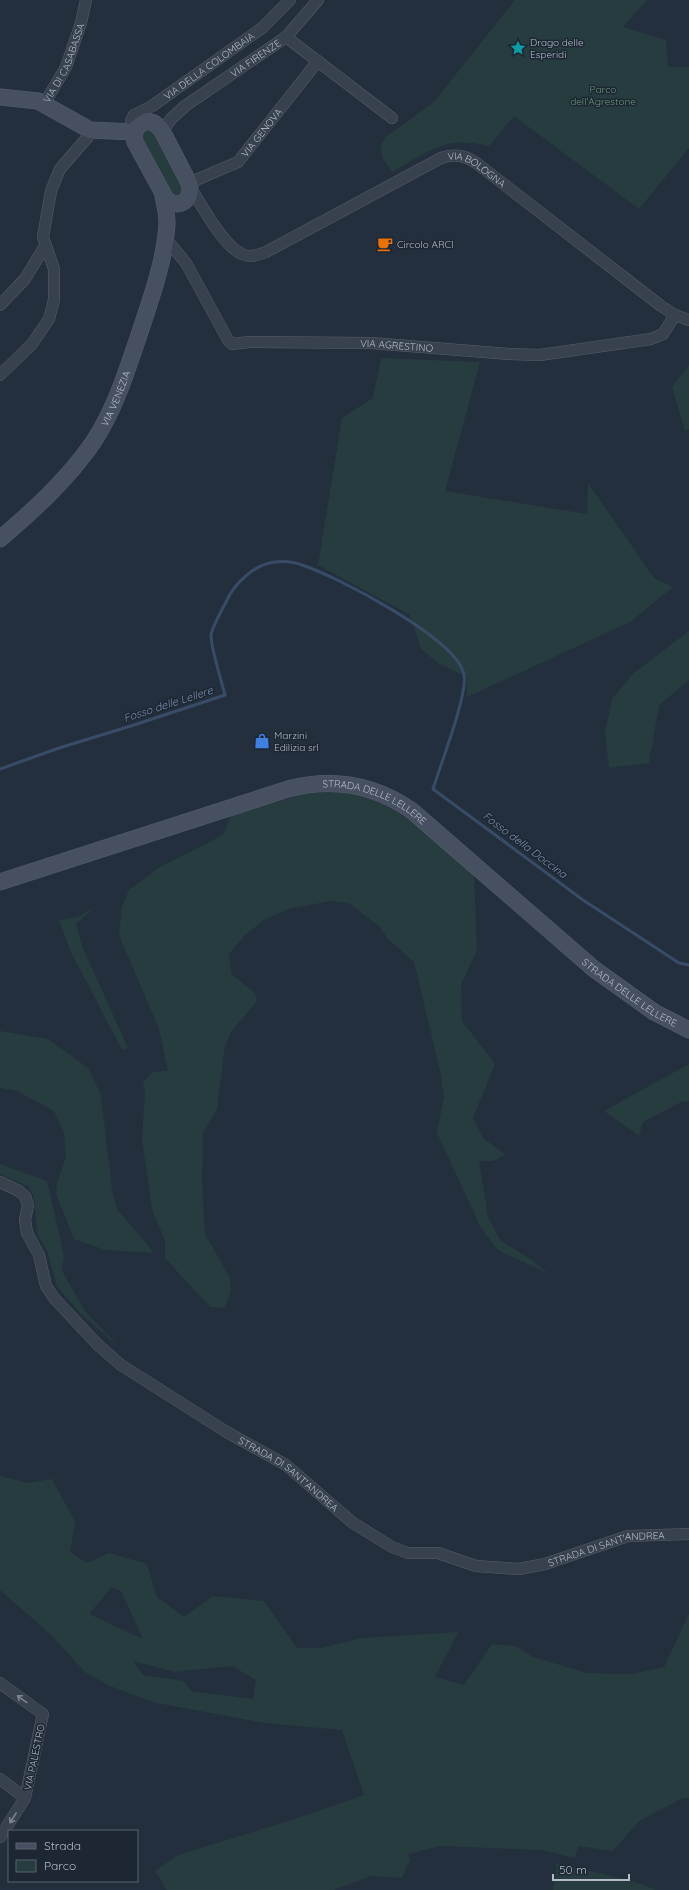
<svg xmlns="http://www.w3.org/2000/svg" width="689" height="1890" viewBox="0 0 689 1890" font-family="Quicksand,sans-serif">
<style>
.green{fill:#263c3f;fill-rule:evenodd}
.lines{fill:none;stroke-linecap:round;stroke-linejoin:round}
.stream{stroke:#394c67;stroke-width:3}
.street-casing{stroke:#565f6c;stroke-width:12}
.secondary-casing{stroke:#565f6c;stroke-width:17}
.street{stroke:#38414e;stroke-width:11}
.secondary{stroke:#465061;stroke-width:16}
.oneway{stroke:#7c8592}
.labels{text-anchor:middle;stroke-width:3;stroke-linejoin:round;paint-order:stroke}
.poi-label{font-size:10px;fill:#b4bcc9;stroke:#1d2633;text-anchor:start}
.street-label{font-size:10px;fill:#b4bcc9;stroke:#1d2633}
.park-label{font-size:10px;fill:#6b9a76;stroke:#1d2633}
.water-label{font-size:11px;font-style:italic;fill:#7c92b1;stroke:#1d2633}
</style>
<rect width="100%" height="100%" fill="#242f3e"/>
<g class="green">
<path d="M515,0H647L623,27L666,40L668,67H689V148L639,209L514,116L489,146C444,135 430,151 392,172L382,157L381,145L387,136L434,102Z"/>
<polygon points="151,127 187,192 172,198 138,134"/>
<polygon points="381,358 480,362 445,491 587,514 588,483 654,578 673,587 630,622 467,697 467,677 438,663 421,649 410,615 318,565 342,418 373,398"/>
<polygon points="689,365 689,429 685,431 672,387"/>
<polygon points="689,631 689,680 659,705 649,763 609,768 605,733 612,699 634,673"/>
<path d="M334,790C345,792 357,793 367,797C409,811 441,844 474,873L477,951L461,984L462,1021L495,1064L473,1118L483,1138L506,1155L493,1161H479L488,1217L500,1240L533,1261L549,1274L498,1250L481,1228L437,1133L444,1096L440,1071L414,962L388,939L379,926L350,904L331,901L288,909L264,920L245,935L229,954L232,975L255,993L257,1001L231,1032L225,1046L217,1109L203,1132L202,1181L205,1234L230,1278L231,1292L224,1308L210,1307L165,1258V1241L152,1209L142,1140L145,1091L143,1083L152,1072L168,1071L159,1029L119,935L122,907L129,890L158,868L223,835L231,816L313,791Z"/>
<polygon points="95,907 76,924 82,946 128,1048 122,1050 70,950 59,920 78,917"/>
<polygon points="0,1031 48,1039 88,1068 101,1095 112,1190 117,1209 154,1253 105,1250 74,1239 56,1194 57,1183 66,1157 64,1132 54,1111 17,1091 0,1088"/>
<polygon points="689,1064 689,1101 681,1102 643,1122 639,1136 604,1111"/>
<polygon points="0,1164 47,1181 64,1256 62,1271 85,1311 120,1348 79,1312 57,1286 47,1251 37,1234 34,1197 29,1187 0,1174"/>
<path d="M0,1476L28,1483L52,1479L75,1522L70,1552L87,1563L109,1553L147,1564L157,1597L184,1617L213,1596L264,1601L297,1648H321L362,1638L458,1632L435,1677L464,1685L492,1644L516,1646L533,1657L587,1673L633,1674L664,1667L689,1614V1798H683L639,1821L613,1851L578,1846L575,1858L542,1850L440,1846L408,1854L410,1860L402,1878L371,1876L334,1890H166L163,1883L155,1871L178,1855L295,1819L364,1795L342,1730L264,1723L152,1702L110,1686L86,1673L50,1634L0,1590ZM112,1587L121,1591L143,1639L89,1614ZM133,1661L175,1672L232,1666L256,1680L253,1699L191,1691L184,1681L143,1675Z"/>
<polygon points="557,1863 635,1882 657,1890 553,1890"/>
</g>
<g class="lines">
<path class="stream" d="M0,769L59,748L134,725L225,695C221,679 212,652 211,636C211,629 223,608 227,600C235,583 255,564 275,562C284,561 294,562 302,565C336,576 458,639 464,675C468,694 440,766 433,789L583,900L679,963L689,965"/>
<defs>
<g id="street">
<polyline points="286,37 392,118"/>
<path id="s1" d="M44,104L66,67L81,23L86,0"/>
<path id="s2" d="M137,127L131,121L134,115L152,106L262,28L290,0"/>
<path id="s3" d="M162,132L171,119L185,106L286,37L318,0"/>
<path id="s4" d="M189,183L238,162L318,61"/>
<path id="s5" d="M190,187C201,204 224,247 242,254C250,258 258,255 266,252L441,158C456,153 467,156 479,165L661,306L675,315L689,320"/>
<path id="s6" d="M165,238L186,263L228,340L232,344L250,342L371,343L509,354L540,355L651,339L663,334L675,315"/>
<polyline points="0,305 25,279 45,246"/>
<polyline points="0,375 32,344 49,319 54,300 54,269 43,237 51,191 60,169 93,131"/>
<path id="s7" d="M0,1182L19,1191L25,1196L28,1205L25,1220L27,1233L39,1255L46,1286L54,1298L98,1345L121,1365L225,1431L286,1465L353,1523L392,1547L408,1553H438L476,1566L519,1569L545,1564L628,1536L689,1534"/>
<polyline points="0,1683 43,1714 25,1798 0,1837"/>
<polyline points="0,1779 25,1798"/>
</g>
<g id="secondary">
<polyline points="0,97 38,101 90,130 134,132"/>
<path d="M147,121L154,123L161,129L189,183C194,199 179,211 166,199L135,142C132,131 137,126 147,121Z"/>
<path id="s8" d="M0,539C34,510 69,478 94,441C115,409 126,373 138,338C150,301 165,262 167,223C167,214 165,205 163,196"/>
<path id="s9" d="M0,882L288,789C333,777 373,784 411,810L594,969L654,1012L689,1030"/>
</g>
</defs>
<use href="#street" class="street-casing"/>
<use href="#secondary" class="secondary-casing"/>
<use href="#street" class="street"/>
<use href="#secondary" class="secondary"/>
</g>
<defs><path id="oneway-shaft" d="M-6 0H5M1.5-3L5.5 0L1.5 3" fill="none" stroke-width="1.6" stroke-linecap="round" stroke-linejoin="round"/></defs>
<g class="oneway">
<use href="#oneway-shaft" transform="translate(22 1699) rotate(-144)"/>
<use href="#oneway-shaft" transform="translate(13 1818) rotate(122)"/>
</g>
<defs>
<symbol id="sight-bare" viewBox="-9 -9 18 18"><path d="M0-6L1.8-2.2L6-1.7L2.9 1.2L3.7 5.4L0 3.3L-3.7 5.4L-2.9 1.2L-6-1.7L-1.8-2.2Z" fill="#0f9aa8" stroke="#1d2633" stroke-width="2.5" paint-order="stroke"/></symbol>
<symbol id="cafe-bare" viewBox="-9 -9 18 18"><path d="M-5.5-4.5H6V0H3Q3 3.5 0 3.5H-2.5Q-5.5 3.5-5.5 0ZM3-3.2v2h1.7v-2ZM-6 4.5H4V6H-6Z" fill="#e8710a" stroke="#1d2633" stroke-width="2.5" paint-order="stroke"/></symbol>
<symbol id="shop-bare" viewBox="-9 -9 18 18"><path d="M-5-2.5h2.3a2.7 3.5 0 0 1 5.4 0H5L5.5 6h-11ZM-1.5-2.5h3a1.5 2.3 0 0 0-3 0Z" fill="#3f7fe0" stroke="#1d2633" stroke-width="2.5" paint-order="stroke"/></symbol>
</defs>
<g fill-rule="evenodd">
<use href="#sight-bare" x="507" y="37" width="22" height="22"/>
<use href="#cafe-bare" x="374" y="233" width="22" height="22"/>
<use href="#shop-bare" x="251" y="730" width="22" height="22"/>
</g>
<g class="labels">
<g class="poi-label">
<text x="530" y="46">Drago delle<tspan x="530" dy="12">Esperidi</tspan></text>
<text x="397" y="248">Circolo ARCI</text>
<text x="274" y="739">Marzini<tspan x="274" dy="12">Edilizia srl</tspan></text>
</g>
<g class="street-label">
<text dy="4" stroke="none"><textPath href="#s3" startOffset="120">VIA FIRENZE</textPath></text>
<text dy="4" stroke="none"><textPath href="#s1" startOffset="46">VIA DI CASABASSA</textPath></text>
<text dy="4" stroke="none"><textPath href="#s2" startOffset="105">VIA DELLA COLOMBAIA</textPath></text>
<text dy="4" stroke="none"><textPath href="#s4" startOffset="91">VIA GENOVA</textPath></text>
<text dy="4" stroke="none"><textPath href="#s5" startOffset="349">VIA BOLOGNA</textPath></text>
<text dy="4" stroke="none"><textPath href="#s6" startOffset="291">VIA AGRESTINO</textPath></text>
<text dy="4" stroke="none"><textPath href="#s8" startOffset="184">VIA VENEZIA</textPath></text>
<text dy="4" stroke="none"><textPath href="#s9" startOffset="394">STRADA DELLE LELLERE</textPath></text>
<text dy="4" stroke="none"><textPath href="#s9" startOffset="717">STRADA DELLE LELLERE</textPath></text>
<text dy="4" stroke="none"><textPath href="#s7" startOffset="433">STRADA DI SANT'ANDREA</textPath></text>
<text dy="4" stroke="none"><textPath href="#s7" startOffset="781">STRADA DI SANT'ANDREA</textPath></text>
<text transform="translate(34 1757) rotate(-78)" y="4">VIA PALESTRO</text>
</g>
<g class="park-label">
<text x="603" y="93">Parco<tspan x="603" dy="12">dell'Agrestone</tspan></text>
</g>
<g class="water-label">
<text transform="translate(168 704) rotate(-18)" y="4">Fosso delle Lellere</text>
<text transform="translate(525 845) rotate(37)" y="4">Fosso della Doccina</text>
</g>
</g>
<rect x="8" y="1830" width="130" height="52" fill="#1d2633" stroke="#59626f"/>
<rect x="16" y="1843" width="20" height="6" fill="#465061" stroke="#59626f"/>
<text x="44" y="1850" font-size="12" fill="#b4bcc9">Strada</text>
<rect x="16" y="1860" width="20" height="12" fill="#263c3f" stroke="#59626f"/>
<text x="44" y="1870" font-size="12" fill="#b4bcc9">Parco</text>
<path d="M553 1874v6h76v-6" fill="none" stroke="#b4bcc9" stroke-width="2"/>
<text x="559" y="1874" font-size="12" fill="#b4bcc9" stroke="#1d2633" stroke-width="3" paint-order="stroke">50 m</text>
</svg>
